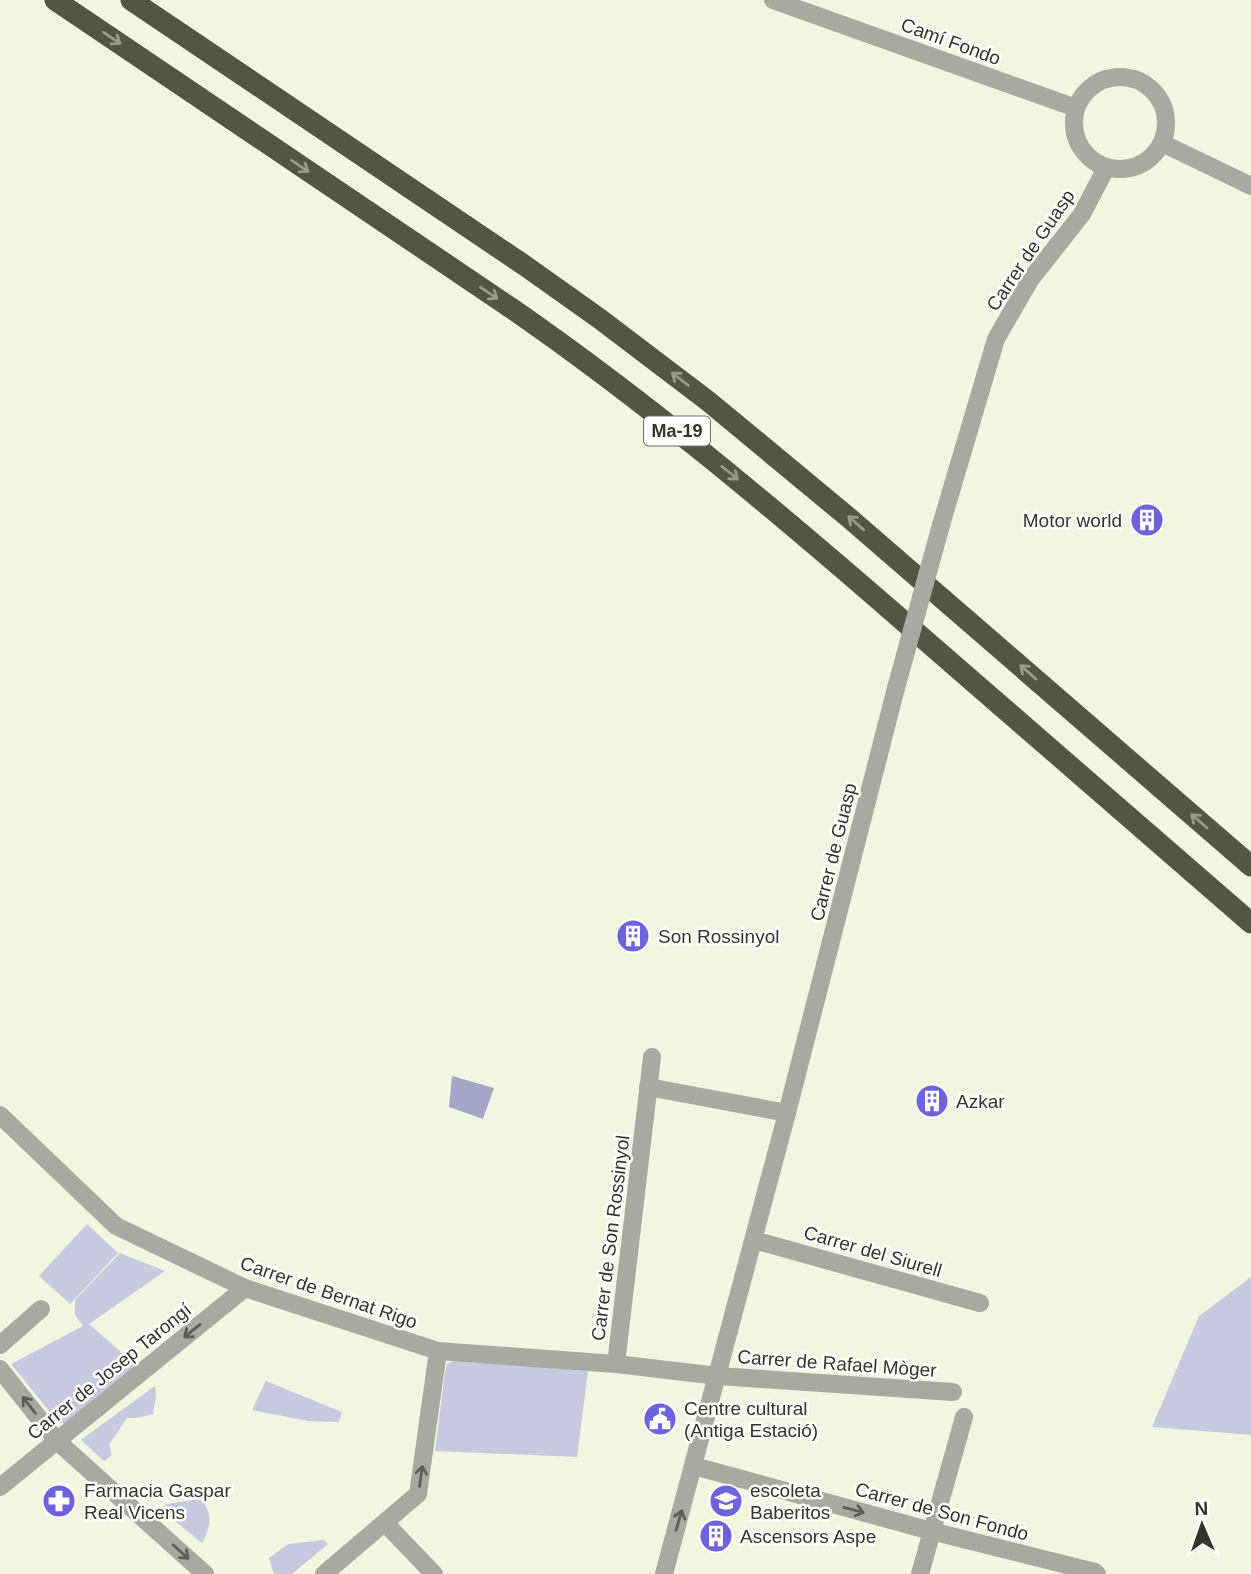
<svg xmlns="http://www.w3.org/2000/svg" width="1251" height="1574" viewBox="0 0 1251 1574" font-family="Helvetica,sans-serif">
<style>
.green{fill:#c8c9df}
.water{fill:#a5a6c7}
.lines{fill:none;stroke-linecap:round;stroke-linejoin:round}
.minor{stroke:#a8a9a0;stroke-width:18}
.highway{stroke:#545645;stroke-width:21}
.minor-bridge{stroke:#a8a9a0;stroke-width:18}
.oneway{stroke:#989a8f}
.oneway2{stroke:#5d5e55}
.labels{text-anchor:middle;stroke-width:5;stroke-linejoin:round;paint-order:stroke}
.shield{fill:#fff;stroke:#71726c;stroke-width:2}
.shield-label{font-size:18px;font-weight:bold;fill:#34352d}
.street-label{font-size:19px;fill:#34352d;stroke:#fff}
.poi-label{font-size:19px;fill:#34352d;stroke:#fff;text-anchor:start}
</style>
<rect width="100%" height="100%" fill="#f2f6e1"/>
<g class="green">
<polygon points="87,1224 118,1253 70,1304 39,1276"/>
<polygon points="120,1253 165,1271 89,1324 138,1367 66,1423 59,1423 11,1364 83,1326 75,1315 75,1300"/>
<polygon points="1251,1277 1251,1435 1152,1427 1199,1316"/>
<polygon points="455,1360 588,1371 577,1457 435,1451 445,1371 447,1364"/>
<polygon points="266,1381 342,1412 339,1422 308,1421 252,1410"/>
<polygon points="155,1386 156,1396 153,1414 136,1418 127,1418 109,1445 112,1455 104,1461 82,1441 82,1439"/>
<path d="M199,1499C214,1510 211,1528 202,1543L160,1509L167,1504Z"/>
<polygon points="324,1540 328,1544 292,1574 274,1574 269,1558 288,1544"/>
</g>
<polygon class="water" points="452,1076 494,1088 483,1119 449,1107"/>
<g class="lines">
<g class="minor">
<polyline points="773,0 1076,108"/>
<circle cx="1120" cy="123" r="46"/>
<polyline points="1162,143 1251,186"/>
<polyline points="941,525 996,339 1030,280 1082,214 1106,168"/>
<polyline points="652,1057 616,1364 718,1376 953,1392"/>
<polyline points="648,1087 787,1113"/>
<polyline points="0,1115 116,1226 245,1288 438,1351 616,1364"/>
<polyline points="754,1240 980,1303"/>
<polyline points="0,1345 41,1309"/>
<polyline points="0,1369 57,1441 205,1574"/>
<polyline points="694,1466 931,1531 1095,1572 1097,1574"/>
<polyline points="0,1487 245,1288"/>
<polyline points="385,1523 434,1574"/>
<polyline points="324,1574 418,1494 438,1351"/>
<polyline points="664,1574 787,1113 896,688"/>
<polyline points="920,1574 964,1417"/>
</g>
<g class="highway">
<path d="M55,0L514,310C645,401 767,503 887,607C1009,712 1130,818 1251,923"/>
<polyline points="131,0 524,265 600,319 708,401 848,517 1251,866"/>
</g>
<polyline class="minor-bridge" points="896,688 941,525"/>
</g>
<defs><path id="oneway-shaft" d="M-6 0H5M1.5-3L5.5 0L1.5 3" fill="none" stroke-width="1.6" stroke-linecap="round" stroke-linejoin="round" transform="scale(1.75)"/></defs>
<g class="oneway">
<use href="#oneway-shaft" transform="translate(112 38) rotate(34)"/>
<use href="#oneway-shaft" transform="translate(300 166) rotate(34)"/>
<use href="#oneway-shaft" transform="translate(489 293) rotate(34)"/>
<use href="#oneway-shaft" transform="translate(680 379) rotate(-143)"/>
<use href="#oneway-shaft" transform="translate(730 473) rotate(39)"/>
<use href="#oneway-shaft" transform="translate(856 523) rotate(-139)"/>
<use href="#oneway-shaft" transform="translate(1028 672) rotate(-139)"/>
<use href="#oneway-shaft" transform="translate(1199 821) rotate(-139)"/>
</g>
<g class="oneway2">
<use href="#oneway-shaft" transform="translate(192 1331) rotate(141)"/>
<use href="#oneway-shaft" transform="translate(29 1405) rotate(-128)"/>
<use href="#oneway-shaft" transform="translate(421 1476) rotate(-82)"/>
<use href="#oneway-shaft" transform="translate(854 1510) rotate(15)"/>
<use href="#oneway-shaft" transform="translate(679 1520) rotate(-74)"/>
<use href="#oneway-shaft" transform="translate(181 1552) rotate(42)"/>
</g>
<defs>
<symbol id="building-disc" viewBox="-11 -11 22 22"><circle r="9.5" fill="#6f63dd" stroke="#fff"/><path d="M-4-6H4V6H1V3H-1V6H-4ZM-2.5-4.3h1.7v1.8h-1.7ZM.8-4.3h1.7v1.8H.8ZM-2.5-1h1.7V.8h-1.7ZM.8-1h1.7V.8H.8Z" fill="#fff"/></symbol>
<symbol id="civic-disc" viewBox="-11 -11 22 22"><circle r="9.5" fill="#6f63dd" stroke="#fff"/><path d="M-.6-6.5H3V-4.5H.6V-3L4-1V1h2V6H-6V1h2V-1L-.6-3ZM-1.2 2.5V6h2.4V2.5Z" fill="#fff"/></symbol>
<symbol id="pharmacy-disc" viewBox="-11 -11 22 22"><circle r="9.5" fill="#6f63dd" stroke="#fff"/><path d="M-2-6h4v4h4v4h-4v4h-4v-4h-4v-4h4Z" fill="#fff"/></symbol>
<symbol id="school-disc" viewBox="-11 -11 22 22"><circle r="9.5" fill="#6f63dd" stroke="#fff"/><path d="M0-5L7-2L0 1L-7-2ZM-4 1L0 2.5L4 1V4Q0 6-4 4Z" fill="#fff"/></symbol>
</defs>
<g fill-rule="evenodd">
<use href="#building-disc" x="1128" y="501" width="38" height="38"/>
<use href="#building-disc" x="614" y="917" width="38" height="38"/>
<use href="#building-disc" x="913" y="1082" width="38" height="38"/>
<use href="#civic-disc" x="641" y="1400" width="38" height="38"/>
<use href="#pharmacy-disc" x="40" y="1482" width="38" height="38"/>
<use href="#school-disc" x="707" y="1482" width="38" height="38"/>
<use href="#building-disc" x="697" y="1517" width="38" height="38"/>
</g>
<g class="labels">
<rect class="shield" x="644" y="416.5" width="66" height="29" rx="5"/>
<g class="shield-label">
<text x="677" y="437">Ma-19</text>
</g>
<g class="street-label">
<text transform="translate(951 41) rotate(20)" y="7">Camí Fondo</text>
<text transform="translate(1030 250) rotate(-56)" y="7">Carrer de Guasp</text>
<text transform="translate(833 852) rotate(-76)" y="7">Carrer de Guasp</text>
<text transform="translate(610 1238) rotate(-83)" y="7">Carrer de Son Rossinyol</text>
<text transform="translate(873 1251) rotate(16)" y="7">Carrer del Siurell</text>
<text transform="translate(329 1292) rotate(19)" y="7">Carrer de Bernat Rigo</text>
<text transform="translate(837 1363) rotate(4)" y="7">Carrer de Rafael Mòger</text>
<text transform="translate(109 1371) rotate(-39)" y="7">Carrer de Josep Tarongí</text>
<text transform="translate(942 1511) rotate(15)" y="7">Carrer de Son Fondo</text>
</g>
<g class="poi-label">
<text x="1122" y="527" text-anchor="end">Motor world</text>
<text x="658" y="943">Son Rossinyol</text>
<text x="956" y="1108">Azkar</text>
<text x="684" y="1415">Centre cultural<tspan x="684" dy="22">(Antiga Estació)</tspan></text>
<text x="84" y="1497">Farmacia Gaspar<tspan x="84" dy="22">Real Vicens</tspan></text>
<text x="750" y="1497">escoleta<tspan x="750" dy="22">Baberitos</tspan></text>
<text x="740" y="1543">Ascensors Aspe</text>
</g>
</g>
<g transform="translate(1202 1525) rotate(358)" stroke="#ffffff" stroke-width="5" paint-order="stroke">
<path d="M0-5L12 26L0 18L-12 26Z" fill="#34352d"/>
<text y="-10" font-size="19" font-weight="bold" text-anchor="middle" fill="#34352d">N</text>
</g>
</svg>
